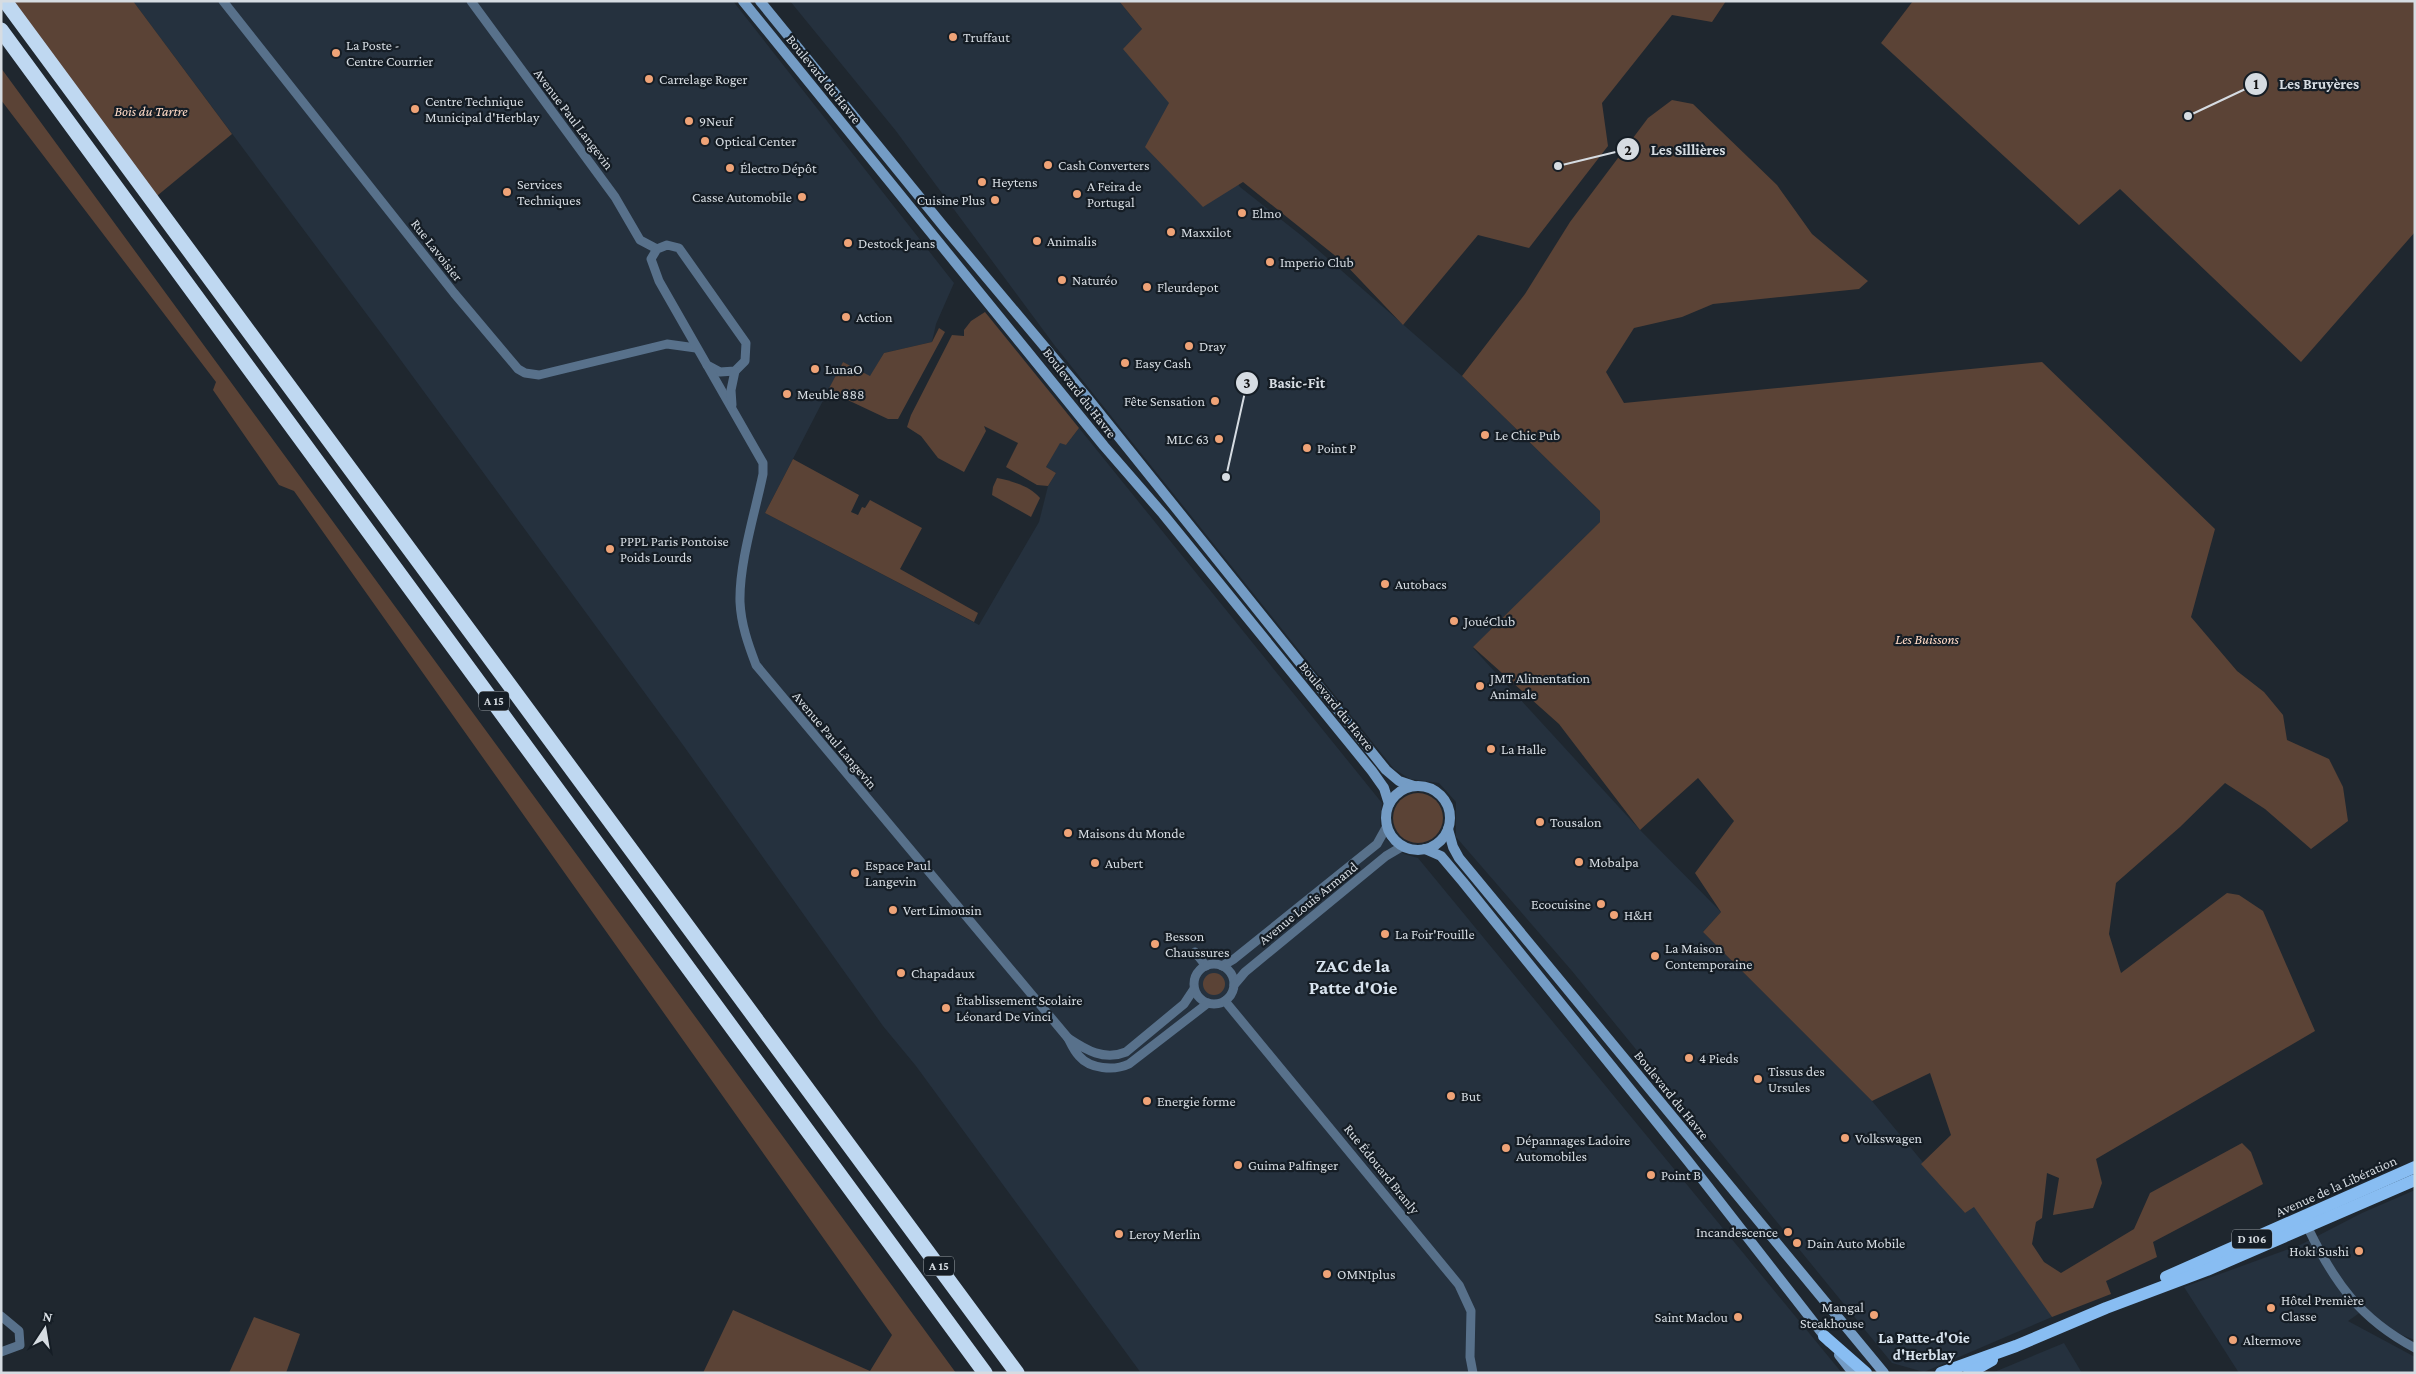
<svg xmlns="http://www.w3.org/2000/svg" width="2416" height="1374" viewBox="0 0 2416 1374" font-family="'Crimson Pro',serif">
<style>
.built{fill:#25313e}
.green{fill:#5b4336}
.lines{fill:none;stroke-linecap:round;stroke-linejoin:round}
.street{stroke:#58718b;stroke-width:9}
.secondary{stroke:#749cc5;stroke-width:10}
.primary{stroke:#88bdf2;stroke-width:12}
.highway{stroke:#bfd8f1;stroke-width:15}
.poi-dot{fill:#efa377;stroke:#151d25;stroke-width:2}
.labels{text-anchor:middle;stroke-width:4.5;stroke-linejoin:round;paint-order:stroke}
.shield{fill:#151d25;stroke:#9ca3a9;stroke-width:1}
.shield-label{font-size:12px;font-weight:bold;fill:#d6dce2}
.poi-label{font-size:14px;fill:#d6dce2;stroke:#151d25;text-anchor:start}
.street-label{font-size:14px;fill:#d6dce2;stroke:#151d25}
.park-label{font-size:14px;font-style:italic;fill:#ffdac6;stroke:#151d25}
.neighbourhood-label{font-size:15px;font-weight:bold;fill:#d8e3ee;stroke:#151d25}
.district-label{font-size:19px;font-weight:bold;fill:#d8e3ee;stroke:#151d25}
.leader{fill:none;stroke:#d6dce2;stroke-width:2}
.callout-dot{fill:#d6dce2;stroke:#151d25;stroke-width:2}
.mark-label{font-size:15px;text-anchor:middle;font-weight:bold;fill:#111}
.callout-label{font-size:15px;text-anchor:middle;font-weight:bold;fill:#d6dce2;stroke:#151d25;stroke-width:4.5;stroke-linejoin:round;paint-order:stroke}
</style>
<rect width="100%" height="100%" fill="#1f272f"/>
<g class="built">
<polygon points="133,1 733,1 954,283 936,324 932,342 884,353 870,377 843,362 765,513 979,625 1039,522 1048,486 1056,473 1046,467 1060,442 1066,445 1079,428 1382,803 1380,825 1387,840 1404,854 1418,858 1842,1373 1141,1373 916,1066 883,1026 683,745 386,340"/>
<polygon points="790,1 1119,1 1142,29 1240,187 1302,236 1462,376 1600,511 1600,522 1473,648 1640,830 1721,912 1703,932 1872,1101 1965,1213 1981,1201 2052,1317 1924,1372 1892,1363 1572,971 1456,837 1456,802 1439,783 1410,779 1394,769 1055,346 896,131"/>
<polygon points="2415,1190 2415,1340 2394,1332 2365,1309 2348,1321 2415,1357 2415,1373 2239,1373 2184,1287 2300,1245 2362,1213"/>
<polygon points="2064,1343 2082,1373 1992,1373"/>
</g>
<g class="green">
<polygon points="5,1 133,1 232,134 152,200"/>
<polygon points="1119,1 1726,1 1712,22 1672,15 1602,103 1608,146 1529,248 1478,235 1403,325 1343,262 1243,182 1203,207 1145,147 1169,103 1123,49 1142,29"/>
<polygon points="1913,1 2415,1 2415,232 2301,362 2120,189 2079,225 1881,43"/>
<polygon points="1,68 956,1373 703,1373 733,1310 870,1371 892,1335 294,491 279,485 213,390 216,382 1,100"/>
<polygon points="1672,100 1693,104 1777,185 1812,234 1868,281 1859,289 1713,304 1682,317 1634,328 1606,372 1624,403 2042,362 2215,529 2191,617 2237,671 2264,692 2283,715 2287,740 2329,759 2343,787 2348,821 2311,849 2265,809 2225,783 2180,827 2116,883 2109,934 2121,973 2227,893 2239,895 2263,911 2315,1031 2096,1159 2102,1183 2093,1208 2053,1215 2059,1178 2047,1173 2042,1218 2036,1222 2032,1244 2044,1262 2061,1273 2134,1229 2150,1193 2242,1143 2251,1152 2263,1184 2153,1242 2157,1257 2106,1281 2111,1294 2052,1317 1974,1207 1965,1213 1921,1164 1951,1135 1930,1073 1872,1101 1703,932 1721,912 1695,873 1734,821 1698,778 1640,830 1559,724 1473,647 1600,522 1600,511 1462,376 1525,294 1570,222 1648,118"/>
<polygon points="985,312 1079,428 1066,445 1060,443 1046,467 1056,473 1048,486 1037,485 1006,467 1018,443 984,426 986,431 964,472 938,458 921,436 907,427 911,415 952,335 964,336 964,330 971,321"/>
<polygon points="939,328 945,332 898,419 888,419 835,394 826,394 843,362 870,376 884,353 932,342"/>
<polygon points="793,459 859,495 851,512 858,515 862,507 865,508 870,500 922,528 900,569 978,613 974,622 765,513"/>
<path d="M997,478C1012,481 1030,486 1040,498L1031,517L992,495L993,487Z"/>
<circle cx="1418" cy="818" r="25"/>
<circle cx="1214" cy="984" r="11"/>
<polygon points="254,1317 300,1334 286,1373 229,1373"/>
</g>
<g class="lines">
<g class="street">
<polyline points="223,1 454,293 518,369 525,373 539,375 667,344 696,348"/>
<polyline points="471,1 615,197 640,240 657,249"/>
<polygon points="667,245 679,248 746,343 745,361 735,371 720,372 707,365 659,281 651,259 657,249"/>
<path d="M707,365L763,463V474C755,513 739,563 740,602C741,624 748,644 756,665L1068,1038"/>
<polyline points="732,405 731,390 735,371"/>
<polyline points="1195,952 1206,966"/>
<circle cx="1214" cy="984" r="20"/>
<polyline points="1222,966 1234,959 1377,844 1387,826"/>
<polyline points="1234,985 1245,972 1386,856 1403,846"/>
<path d="M1194,989L1184,1004L1126,1052C1104,1061 1086,1050 1068,1038C1071,1044 1074,1051 1079,1056C1090,1069 1114,1071 1129,1064L1208,1003"/>
<polyline points="1225,1001 1459,1285 1471,1311 1470,1357 1473,1373"/>
<path d="M2308,1228C2334,1282 2360,1319 2415,1348"/>
<polyline points="1,1316 19,1331 20,1345 1,1352"/>
</g>
<g class="secondary">
<polyline points="743,1 1104,446 1163,514 1372,771 1384,788 1389,804"/>
<polyline points="760,1 944,227 1085,395 1386,770 1399,781 1414,786"/>
<circle cx="1418" cy="818" r="32"/>
<polyline points="1448,829 1453,847 1459,858 1884,1373"/>
<polyline points="1425,849 1441,856 1463,882 1688,1161 1829,1342"/>
<polyline points="1839,1355 1853,1373"/>
</g>
<g class="primary">
<polyline points="2166,1277 2415,1167"/>
<polyline points="1824,1336 1866,1373"/>
<polyline points="1941,1373 2016,1346 2106,1308 2207,1270 2415,1180"/>
<polyline points="1969,1373 1992,1360"/>
</g>
<g class="highway">
<polyline points="5,1 1017,1373"/>
<polyline points="1,30 985,1373"/>
</g>
</g>
<g class="poi-dot">
<circle cx="953" cy="37" r="5"/>
<circle cx="336" cy="53" r="5"/>
<circle cx="649" cy="79" r="5"/>
<circle cx="415" cy="109" r="5"/>
<circle cx="689" cy="121" r="5"/>
<circle cx="705" cy="141" r="5"/>
<circle cx="1048" cy="165" r="5"/>
<circle cx="730" cy="168" r="5"/>
<circle cx="982" cy="182" r="5"/>
<circle cx="507" cy="192" r="5"/>
<circle cx="1077" cy="194" r="5"/>
<circle cx="802" cy="197" r="5"/>
<circle cx="995" cy="200" r="5"/>
<circle cx="1242" cy="213" r="5"/>
<circle cx="1171" cy="232" r="5"/>
<circle cx="1037" cy="241" r="5"/>
<circle cx="848" cy="243" r="5"/>
<circle cx="1270" cy="262" r="5"/>
<circle cx="1062" cy="280" r="5"/>
<circle cx="1147" cy="287" r="5"/>
<circle cx="846" cy="317" r="5"/>
<circle cx="1189" cy="346" r="5"/>
<circle cx="1125" cy="363" r="5"/>
<circle cx="815" cy="369" r="5"/>
<circle cx="787" cy="394" r="5"/>
<circle cx="1215" cy="401" r="5"/>
<circle cx="1485" cy="435" r="5"/>
<circle cx="1219" cy="439" r="5"/>
<circle cx="1307" cy="448" r="5"/>
<circle cx="610" cy="549" r="5"/>
<circle cx="1385" cy="584" r="5"/>
<circle cx="1454" cy="621" r="5"/>
<circle cx="1480" cy="686" r="5"/>
<circle cx="1491" cy="749" r="5"/>
<circle cx="1540" cy="822" r="5"/>
<circle cx="1068" cy="833" r="5"/>
<circle cx="1579" cy="862" r="5"/>
<circle cx="1095" cy="863" r="5"/>
<circle cx="855" cy="873" r="5"/>
<circle cx="1601" cy="904" r="5"/>
<circle cx="893" cy="910" r="5"/>
<circle cx="1614" cy="915" r="5"/>
<circle cx="1385" cy="934" r="5"/>
<circle cx="1155" cy="944" r="5"/>
<circle cx="1655" cy="956" r="5"/>
<circle cx="901" cy="973" r="5"/>
<circle cx="946" cy="1008" r="5"/>
<circle cx="1689" cy="1058" r="5"/>
<circle cx="1758" cy="1079" r="5"/>
<circle cx="1451" cy="1096" r="5"/>
<circle cx="1147" cy="1101" r="5"/>
<circle cx="1845" cy="1138" r="5"/>
<circle cx="1506" cy="1148" r="5"/>
<circle cx="1238" cy="1165" r="5"/>
<circle cx="1651" cy="1175" r="5"/>
<circle cx="1788" cy="1232" r="5"/>
<circle cx="1119" cy="1234" r="5"/>
<circle cx="1797" cy="1243" r="5"/>
<circle cx="2359" cy="1251" r="5"/>
<circle cx="1327" cy="1274" r="5"/>
<circle cx="2271" cy="1308" r="5"/>
<circle cx="1874" cy="1315" r="5"/>
<circle cx="1738" cy="1317" r="5"/>
<circle cx="2233" cy="1340" r="5"/>
</g>
<g class="labels">
<g class="shield">
<rect x="479" y="691.5" width="30" height="19" rx="4"/>
<rect x="2232" y="1229.5" width="40" height="19" rx="4"/>
<rect x="924" y="1256.5" width="30" height="19" rx="4"/>
</g>
<g class="shield-label">
<text x="494" y="705">A 15</text>
<text x="2252" y="1243">D 106</text>
<text x="939" y="1270">A 15</text>
</g>
<g class="poi-label">
<text x="963" y="42">Truffaut</text>
<text x="346" y="50">La Poste -<tspan x="346" dy="16">Centre Courrier</tspan></text>
<text x="659" y="84">Carrelage Roger</text>
<text x="425" y="106">Centre Technique<tspan x="425" dy="16">Municipal d'Herblay</tspan></text>
<text x="699" y="126">9Neuf</text>
<text x="715" y="146">Optical Center</text>
<text x="1058" y="170">Cash Converters</text>
<text x="740" y="173">Électro Dépôt</text>
<text x="992" y="187">Heytens</text>
<text x="517" y="189">Services<tspan x="517" dy="16">Techniques</tspan></text>
<text x="1087" y="191">A Feira de<tspan x="1087" dy="16">Portugal</tspan></text>
<text x="792" y="202" text-anchor="end">Casse Automobile</text>
<text x="985" y="205" text-anchor="end">Cuisine Plus</text>
<text x="1252" y="218">Elmo</text>
<text x="1181" y="237">Maxxilot</text>
<text x="1047" y="246">Animalis</text>
<text x="858" y="248">Destock Jeans</text>
<text x="1280" y="267">Imperio Club</text>
<text x="1072" y="285">Naturéo</text>
<text x="1157" y="292">Fleurdepot</text>
<text x="856" y="322">Action</text>
<text x="1199" y="351">Dray</text>
<text x="1135" y="368">Easy Cash</text>
<text x="825" y="374">LunaO</text>
<text x="797" y="399">Meuble 888</text>
<text x="1205" y="406" text-anchor="end">Fête Sensation</text>
<text x="1495" y="440">Le Chic Pub</text>
<text x="1209" y="444" text-anchor="end">MLC 63</text>
<text x="1317" y="453">Point P</text>
<text x="620" y="546">PPPL Paris Pontoise<tspan x="620" dy="16">Poids Lourds</tspan></text>
<text x="1395" y="589">Autobacs</text>
<text x="1464" y="626">JouéClub</text>
<text x="1490" y="683">JMT Alimentation<tspan x="1490" dy="16">Animale</tspan></text>
<text x="1501" y="754">La Halle</text>
<text x="1550" y="827">Tousalon</text>
<text x="1078" y="838">Maisons du Monde</text>
<text x="1589" y="867">Mobalpa</text>
<text x="1105" y="868">Aubert</text>
<text x="865" y="870">Espace Paul<tspan x="865" dy="16">Langevin</tspan></text>
<text x="1591" y="909" text-anchor="end">Ecocuisine</text>
<text x="903" y="915">Vert Limousin</text>
<text x="1624" y="920">H&amp;H</text>
<text x="1395" y="939">La Foir'Fouille</text>
<text x="1165" y="941">Besson<tspan x="1165" dy="16">Chaussures</tspan></text>
<text x="1665" y="953">La Maison<tspan x="1665" dy="16">Contemporaine</tspan></text>
<text x="911" y="978">Chapadaux</text>
<text x="956" y="1005">Établissement Scolaire<tspan x="956" dy="16">Léonard De Vinci</tspan></text>
<text x="1699" y="1063">4 Pieds</text>
<text x="1768" y="1076">Tissus des<tspan x="1768" dy="16">Ursules</tspan></text>
<text x="1461" y="1101">But</text>
<text x="1157" y="1106">Energie forme</text>
<text x="1855" y="1143">Volkswagen</text>
<text x="1516" y="1145">Dépannages Ladoire<tspan x="1516" dy="16">Automobiles</tspan></text>
<text x="1248" y="1170">Guima Palfinger</text>
<text x="1661" y="1180">Point B</text>
<text x="1778" y="1237" text-anchor="end">Incandescence</text>
<text x="1129" y="1239">Leroy Merlin</text>
<text x="1807" y="1248">Dain Auto Mobile</text>
<text x="2349" y="1256" text-anchor="end">Hoki Sushi</text>
<text x="1337" y="1279">OMNIplus</text>
<text x="2281" y="1305">Hôtel Première<tspan x="2281" dy="16">Classe</tspan></text>
<text x="1864" y="1312" text-anchor="end">Mangal<tspan x="1864" dy="16">Steakhouse</tspan></text>
<text x="1728" y="1322" text-anchor="end">Saint Maclou</text>
<text x="2243" y="1345">Altermove</text>
</g>
<g class="street-label">
<text transform="translate(824 79) rotate(51)" y="5">Boulevard du Havre</text>
<text transform="translate(574 119) rotate(53)" y="5">Avenue Paul Langevin</text>
<text transform="translate(437 250) rotate(52)" y="5">Rue Lavoisier</text>
<text transform="translate(1080 393) rotate(52)" y="5">Boulevard du Havre</text>
<text transform="translate(1337 706) rotate(51)" y="5">Boulevard du Havre</text>
<text transform="translate(835 740) rotate(50)" y="5">Avenue Paul Langevin</text>
<text transform="translate(1308 903) rotate(-39)" y="5">Avenue Louis Armand</text>
<text transform="translate(1672 1095) rotate(51)" y="5">Boulevard du Havre</text>
<text transform="translate(1382 1169) rotate(51)" y="5">Rue Édouard Branly</text>
<text transform="translate(2336 1186) rotate(-24)" y="5">Avenue de la Libération</text>
</g>
<g class="park-label">
<text x="151" y="116">Bois du Tartre</text>
<text x="1927" y="644">Les Buissons</text>
</g>
<g class="neighbourhood-label">
<text x="1924" y="1343">La Patte-d'Oie<tspan x="1924" dy="17">d'Herblay</tspan></text>
</g>
<g class="district-label">
<text x="1353" y="972">ZAC de la<tspan x="1353" dy="22">Patte d'Oie</tspan></text>
</g>
</g>
<path class="leader" d="M2188 116L2256 84M1558 166L1628 149M1226 477L1247 383"/>
<g class="callout-dot">
<circle cx="2188" cy="116" r="5"/>
<circle cx="1558" cy="166" r="5"/>
<circle cx="1226" cy="477" r="5"/>
<circle cx="2256" cy="84" r="12"/>
<circle cx="1628" cy="149" r="12"/>
<circle cx="1247" cy="383" r="12"/>
</g>
<g class="mark-label">
<text x="2256" y="89">1</text>
<text x="1628" y="155">2</text>
<text x="1247" y="388">3</text>
</g>
<g class="callout-label">
<text x="2319" y="89">Les Bruyères</text>
<text x="1688" y="155">Les Sillières</text>
<text x="1297" y="388">Basic-Fit</text>
</g>
<rect width="2416" height="1374" fill="none" stroke="#d6dce2" stroke-width="5"/>
<g transform="translate(45 1329) rotate(12)" stroke="#151d25" stroke-width="4" paint-order="stroke">
<path d="M0-4L9 19L0 12L-9 19Z" fill="#d6dce2"/>
<text y="-8" font-size="14" font-weight="bold" text-anchor="middle" fill="#d6dce2">N</text>
</g>
</svg>
